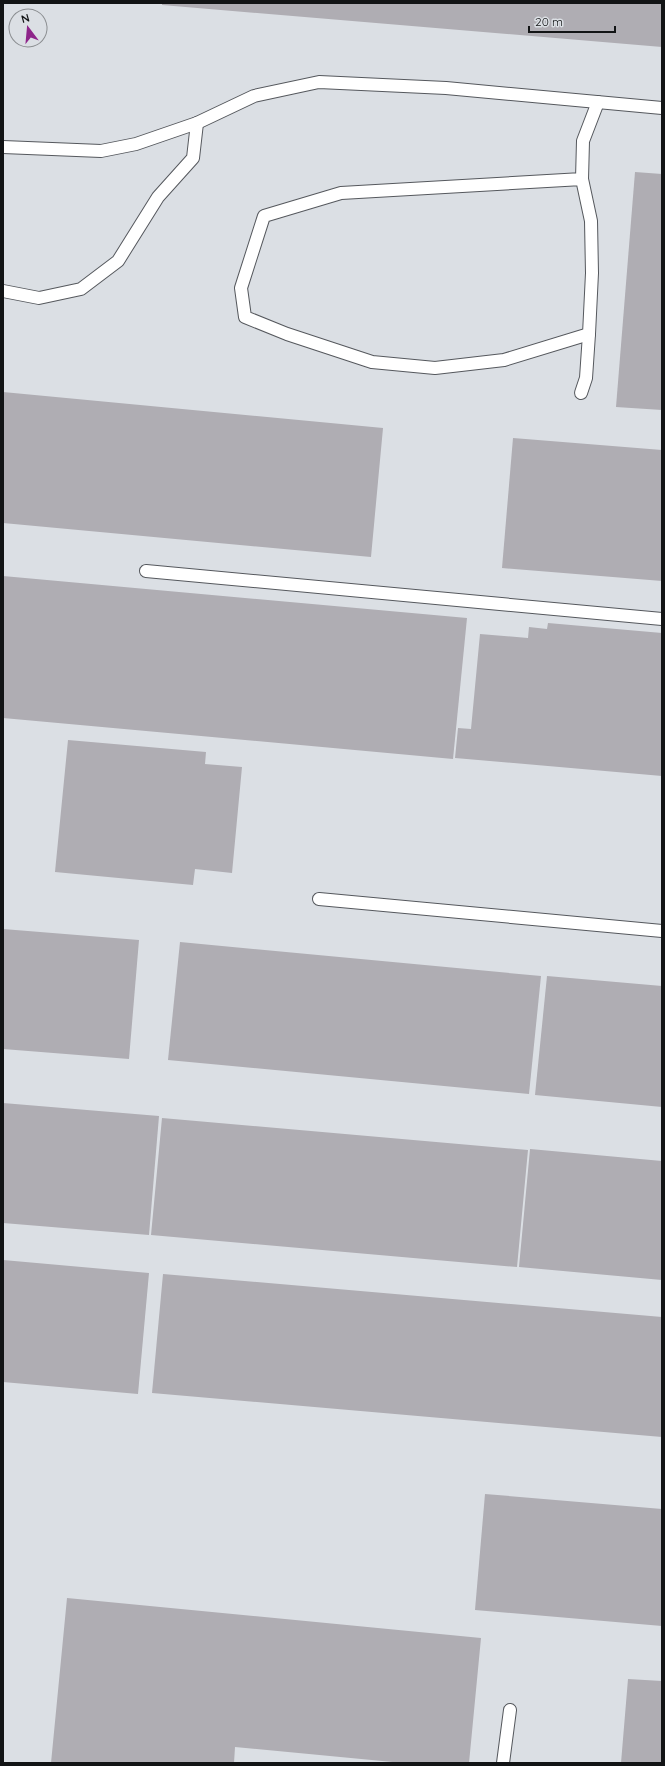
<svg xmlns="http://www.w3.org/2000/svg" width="665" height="1766" viewBox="0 0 665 1766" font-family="Quicksand,sans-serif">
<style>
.building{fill:#afadb3}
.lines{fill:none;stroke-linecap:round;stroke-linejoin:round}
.service-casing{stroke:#55585d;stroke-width:14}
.service{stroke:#fff;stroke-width:12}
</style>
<rect width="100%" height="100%" fill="#dbdfe4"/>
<g class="building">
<polygon points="162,3 662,3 662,47 162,5"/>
<polygon points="635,172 662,174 662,410 616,407"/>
<polygon points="3,392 383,428 371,557 3,523"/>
<polygon points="513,438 662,450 662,581 502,568"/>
<polygon points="3,576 467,618 453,759 3,718"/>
<polygon points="548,623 662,633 662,776 455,758 458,728 471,729 480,634 528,638 529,627 547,629"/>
<polygon points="68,740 206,752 205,764 242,767 232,873 195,869 193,885 55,872"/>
<polygon points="3,929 139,940 129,1059 3,1049"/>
<polygon points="180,942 541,976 529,1094 168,1060"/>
<polygon points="547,976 662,986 662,1107 535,1095"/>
<polygon points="3,1103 159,1116 149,1235 3,1223"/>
<polygon points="162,1118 528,1150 517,1267 151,1235"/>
<polygon points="530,1149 662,1161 662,1280 519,1267"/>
<polygon points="3,1260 149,1273 138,1394 3,1382"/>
<polygon points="163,1274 662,1317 662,1437 152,1393"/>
<polygon points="485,1494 662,1509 662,1626 475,1610"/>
<polygon points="67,1598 481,1638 469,1763 403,1763 235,1747 234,1763 51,1763"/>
<polygon points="628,1679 662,1681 662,1763 621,1763"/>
</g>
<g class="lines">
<defs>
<g id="service">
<polyline points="3,147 101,151 136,144 197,123 254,96 319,82 446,88 662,108"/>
<polyline points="582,179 591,221 592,273 589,334 504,360 435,368 372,362 287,334 245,317 241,288 264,216 341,193 582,179 583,141 598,102"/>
<polyline points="3,291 39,298 81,289 118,261 158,197 193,158 197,123"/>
<polyline points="581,393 586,378 589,334"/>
<polyline points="146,571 662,619"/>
<polyline points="319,899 662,931"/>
<polyline points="503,1763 510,1710"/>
</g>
</defs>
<use href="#service" class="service-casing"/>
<use href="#service" class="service"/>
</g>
<rect width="665" height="1766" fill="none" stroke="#121415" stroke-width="8"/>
<g transform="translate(28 28) rotate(344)"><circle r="19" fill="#dbdfe4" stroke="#8b8e91"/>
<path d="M0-3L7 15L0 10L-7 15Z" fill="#8e258a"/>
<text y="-6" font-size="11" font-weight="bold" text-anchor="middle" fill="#121415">N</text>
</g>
<path d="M529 26v6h86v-6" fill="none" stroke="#121415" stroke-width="2"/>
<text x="535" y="26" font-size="12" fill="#121415" stroke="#dbdfe4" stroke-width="3" paint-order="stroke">20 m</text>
</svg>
